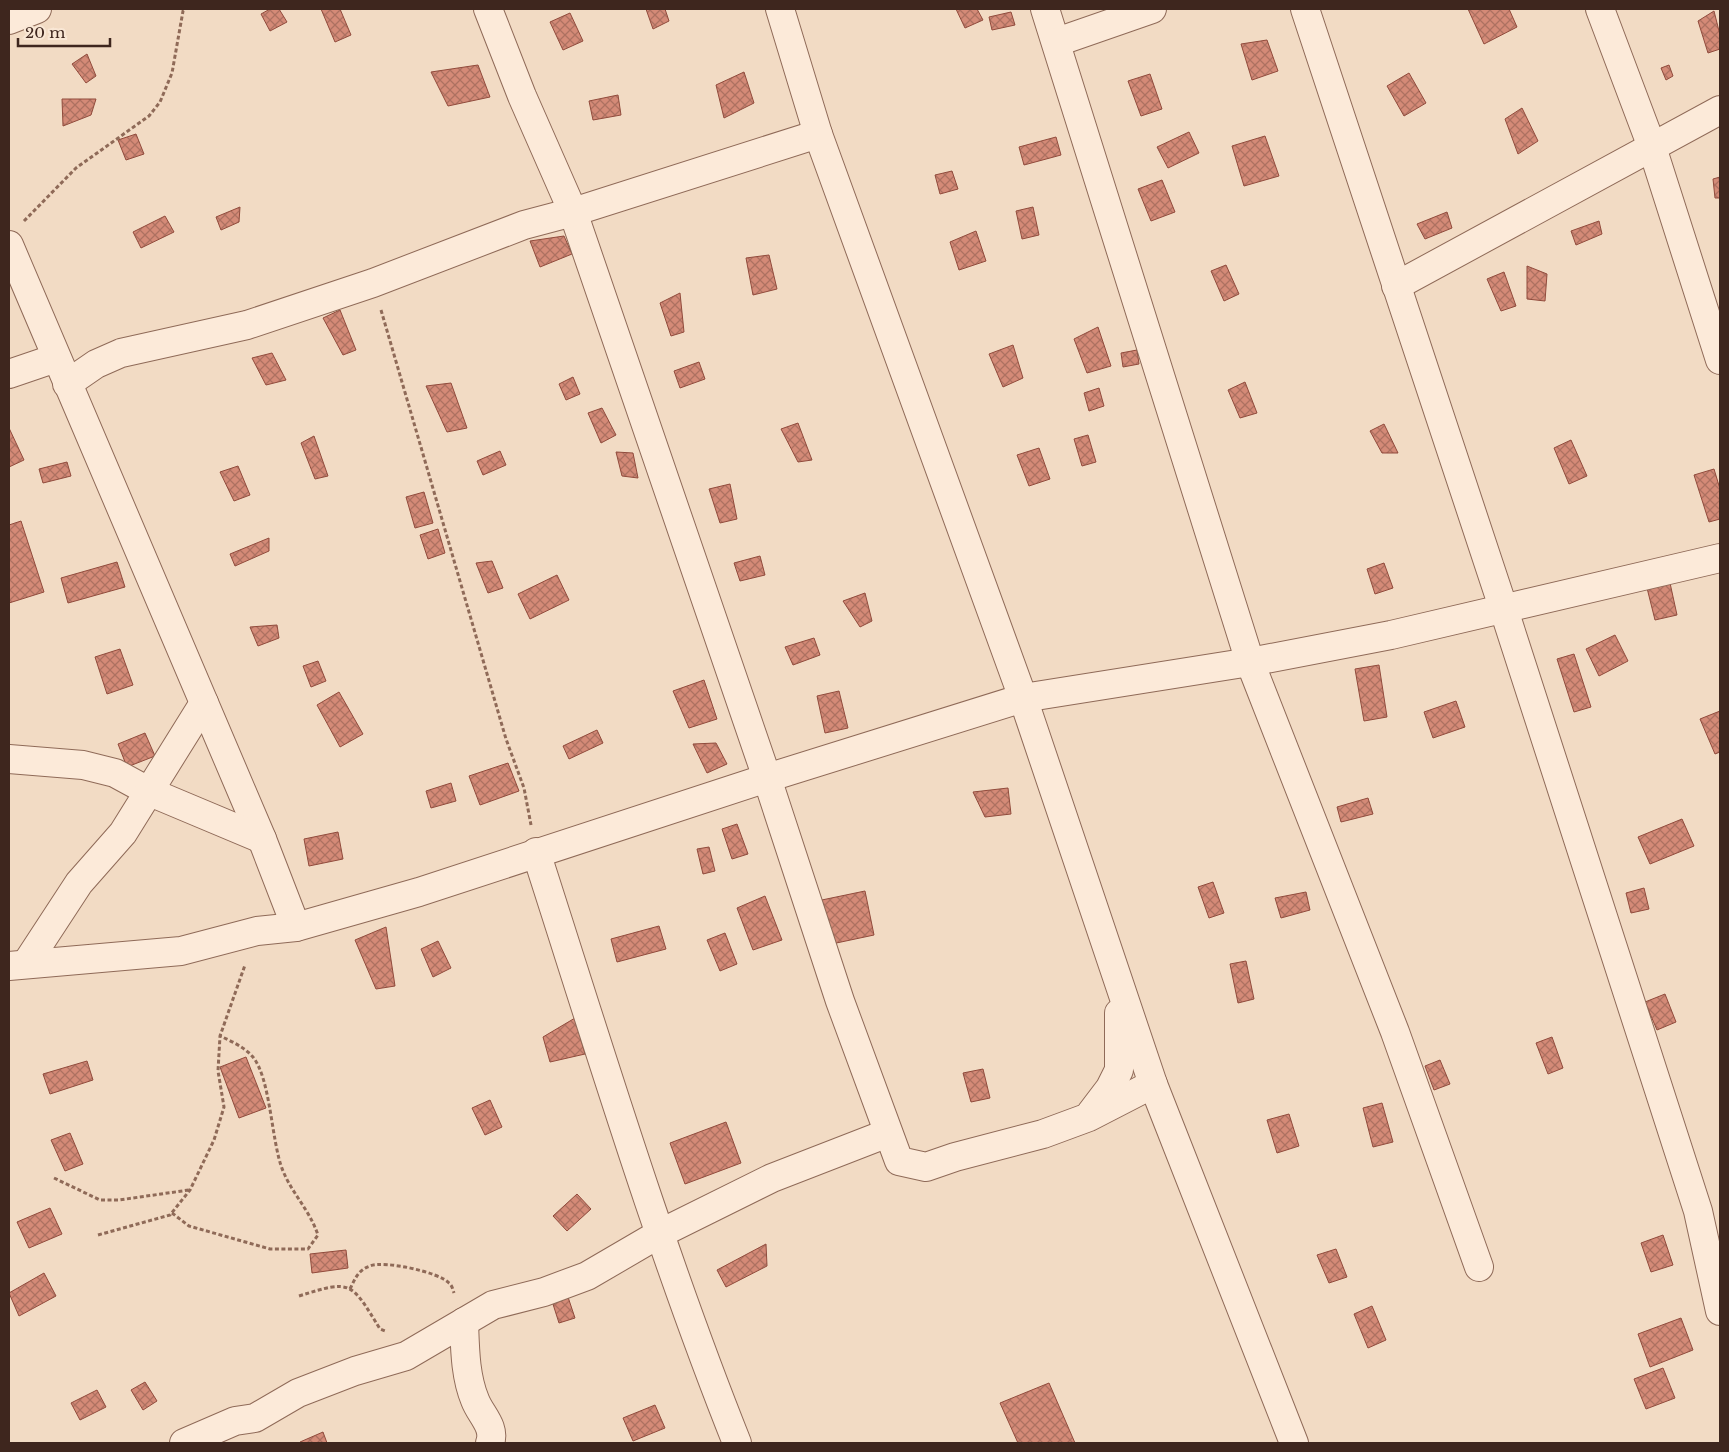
<svg xmlns="http://www.w3.org/2000/svg" width="1729" height="1452" viewBox="0 0 1729 1452" font-family="'Libre Baskerville',serif">
<style>
.building{fill:url(#building-cross-hatch);stroke:#914b3c}
.lines{fill:none;stroke-linecap:round;stroke-linejoin:round}
.street-casing{stroke:#8f6a58;stroke-width:30}
.path{stroke:#8f6a58;stroke-width:3;stroke-dasharray:4 2.5;stroke-linecap:butt}
.street{stroke:#fcead9;stroke-width:28}
</style>
<defs>
<pattern id="building-cross-hatch" width="8" height="8" patternUnits="userSpaceOnUse" patternTransform="scale(1.25)"><rect width="8" height="8" fill="#d48a77"/><path d="M0 0l8 8M0 8l8-8" fill="none" stroke="#ad7161"/></pattern>
</defs>
<rect width="100%" height="100%" fill="#f2dbc4"/>
<g class="building">
<polygon points="270,9 279,9 287,22 270,31 261,14"/>
<polygon points="321,9 340,9 351,35 335,42"/>
<polygon points="646,9 665,9 669,21 653,29"/>
<polygon points="956,9 977,9 983,20 965,28"/>
<polygon points="1468,9 1509,9 1517,27 1484,44"/>
<polygon points="1714,11 1720,35 1720,49 1708,53 1698,21"/>
<polygon points="1011,12 1015,25 992,30 989,17"/>
<polygon points="570,13 583,41 563,50 550,22"/>
<polygon points="1267,40 1278,71 1252,80 1241,44"/>
<polygon points="87,54 96,76 86,83 72,64"/>
<polygon points="478,65 490,97 448,106 431,72"/>
<polygon points="1669,65 1673,76 1666,80 1661,68"/>
<polygon points="744,72 754,103 724,118 716,85"/>
<polygon points="1409,73 1426,103 1404,116 1387,86"/>
<polygon points="1150,74 1162,109 1141,116 1128,81"/>
<polygon points="618,95 621,115 593,120 589,101"/>
<polygon points="62,99 96,99 91,115 63,126"/>
<polygon points="1522,108 1538,141 1518,154 1505,119"/>
<polygon points="1189,132 1199,153 1168,168 1157,147"/>
<polygon points="136,134 144,154 126,160 118,140"/>
<polygon points="1265,136 1279,176 1244,186 1232,146"/>
<polygon points="1056,137 1061,155 1024,165 1019,147"/>
<polygon points="952,171 958,189 940,194 935,175"/>
<polygon points="1720,177 1720,198 1715,198 1713,179"/>
<polygon points="1162,180 1175,212 1151,221 1138,189"/>
<polygon points="240,207 239,222 221,230 216,217"/>
<polygon points="1033,207 1039,235 1022,239 1016,211"/>
<polygon points="1447,212 1452,228 1425,239 1417,224"/>
<polygon points="165,216 174,232 141,248 133,232"/>
<polygon points="1599,221 1602,234 1576,245 1571,231"/>
<polygon points="976,231 986,261 959,270 950,242"/>
<polygon points="564,236 572,254 540,267 530,241"/>
<polygon points="769,255 777,289 753,295 746,258"/>
<polygon points="1226,265 1239,294 1224,301 1211,271"/>
<polygon points="1527,266 1547,274 1545,301 1527,299"/>
<polygon points="1504,272 1516,306 1501,311 1487,279"/>
<polygon points="680,293 684,332 671,336 660,303"/>
<polygon points="340,310 356,350 343,355 323,318"/>
<polygon points="1098,327 1111,366 1087,373 1074,339"/>
<polygon points="1013,345 1023,378 1003,387 989,354"/>
<polygon points="1137,350 1139,364 1123,367 1121,353"/>
<polygon points="272,353 286,380 266,385 252,358"/>
<polygon points="699,362 705,379 680,388 674,371"/>
<polygon points="573,377 580,394 566,400 559,384"/>
<polygon points="1245,382 1257,413 1240,418 1228,390"/>
<polygon points="451,383 467,428 447,432 426,386"/>
<polygon points="1099,388 1104,406 1089,411 1084,393"/>
<polygon points="602,408 616,435 601,443 588,413"/>
<polygon points="798,423 812,460 798,462 781,429"/>
<polygon points="1384,424 1398,453 1382,453 1370,431"/>
<polygon points="9,428 24,460 9,467"/>
<polygon points="1088,435 1096,462 1082,466 1074,439"/>
<polygon points="314,436 328,476 315,479 301,443"/>
<polygon points="1571,440 1587,476 1569,484 1554,448"/>
<polygon points="1039,448 1050,479 1029,486 1017,455"/>
<polygon points="500,451 506,465 483,475 477,461"/>
<polygon points="616,452 633,453 638,478 622,476"/>
<polygon points="67,462 71,476 43,483 39,469"/>
<polygon points="238,466 250,495 234,501 220,472"/>
<polygon points="1714,469 1720,489 1720,519 1709,522 1694,475"/>
<polygon points="730,484 737,519 720,523 709,489"/>
<polygon points="424,492 433,523 415,528 406,497"/>
<polygon points="21,521 44,592 9,603 9,525"/>
<polygon points="438,529 445,553 428,559 420,535"/>
<polygon points="269,538 269,551 235,566 230,554"/>
<polygon points="760,556 765,575 740,581 734,563"/>
<polygon points="492,561 503,588 488,593 476,563"/>
<polygon points="117,562 125,587 68,603 61,578"/>
<polygon points="1384,563 1393,588 1375,594 1367,569"/>
<polygon points="557,575 569,600 530,619 518,594"/>
<polygon points="1670,583 1677,615 1655,620 1647,588"/>
<polygon points="865,593 872,621 860,627 843,601"/>
<polygon points="277,625 279,638 258,646 250,627"/>
<polygon points="1615,635 1628,661 1599,676 1586,649"/>
<polygon points="814,638 820,655 793,665 785,647"/>
<polygon points="120,649 133,685 107,694 95,657"/>
<polygon points="1574,654 1591,707 1574,712 1557,659"/>
<polygon points="318,661 326,681 311,687 303,666"/>
<polygon points="1379,665 1387,717 1364,721 1355,669"/>
<polygon points="704,680 717,719 689,728 673,691"/>
<polygon points="839,691 848,728 825,733 817,696"/>
<polygon points="339,692 363,734 340,747 317,705"/>
<polygon points="1456,701 1465,727 1433,738 1424,712"/>
<polygon points="1720,711 1720,752 1715,754 1700,719"/>
<polygon points="597,730 603,743 569,759 563,746"/>
<polygon points="145,733 155,756 127,767 118,744"/>
<polygon points="716,743 727,764 707,773 693,744"/>
<polygon points="508,763 519,791 480,805 469,776"/>
<polygon points="451,783 456,801 431,808 426,791"/>
<polygon points="1008,788 1011,814 985,817 973,792"/>
<polygon points="1368,798 1373,814 1341,822 1337,807"/>
<polygon points="1682,819 1694,846 1650,864 1638,837"/>
<polygon points="737,824 748,854 732,859 722,829"/>
<polygon points="338,832 343,859 309,866 304,839"/>
<polygon points="709,847 715,871 703,874 697,849"/>
<polygon points="1213,882 1224,913 1209,918 1198,887"/>
<polygon points="1644,888 1649,909 1631,913 1626,893"/>
<polygon points="865,891 874,935 827,945 817,901"/>
<polygon points="1306,892 1310,910 1281,918 1275,898"/>
<polygon points="765,896 782,940 753,950 737,908"/>
<polygon points="659,926 666,949 617,962 611,939"/>
<polygon points="386,927 395,986 376,989 355,940"/>
<polygon points="725,933 737,964 720,971 707,940"/>
<polygon points="438,941 451,968 433,977 421,949"/>
<polygon points="1246,961 1254,999 1238,1003 1230,964"/>
<polygon points="1665,994 1676,1022 1657,1030 1645,1002"/>
<polygon points="575,1018 585,1054 550,1062 543,1037"/>
<polygon points="1552,1037 1563,1068 1548,1074 1536,1043"/>
<polygon points="246,1057 266,1108 239,1118 220,1067"/>
<polygon points="1440,1060 1450,1084 1434,1090 1425,1066"/>
<polygon points="87,1061 93,1080 50,1094 43,1074"/>
<polygon points="983,1069 990,1098 971,1102 963,1073"/>
<polygon points="490,1100 502,1127 485,1135 472,1108"/>
<polygon points="1382,1103 1393,1142 1373,1147 1363,1108"/>
<polygon points="1289,1114 1299,1146 1277,1153 1267,1120"/>
<polygon points="726,1122 741,1163 685,1184 670,1143"/>
<polygon points="70,1133 83,1164 65,1171 51,1140"/>
<polygon points="577,1194 591,1209 567,1231 553,1216"/>
<polygon points="50,1208 62,1234 29,1248 17,1222"/>
<polygon points="1663,1235 1673,1265 1651,1272 1641,1243"/>
<polygon points="766,1244 767,1266 726,1287 717,1270"/>
<polygon points="1336,1249 1347,1277 1329,1283 1317,1255"/>
<polygon points="346,1250 348,1268 312,1273 310,1254"/>
<polygon points="44,1273 56,1296 19,1316 9,1293"/>
<polygon points="568,1297 575,1318 559,1323 552,1301"/>
<polygon points="1372,1306 1386,1340 1368,1348 1354,1314"/>
<polygon points="1681,1318 1693,1350 1650,1367 1638,1334"/>
<polygon points="1663,1368 1675,1398 1646,1409 1634,1379"/>
<polygon points="145,1382 157,1401 143,1410 131,1390"/>
<polygon points="1049,1383 1075,1443 1018,1443 1000,1403"/>
<polygon points="97,1390 106,1407 80,1420 71,1403"/>
<polygon points="655,1405 665,1428 633,1441 623,1418"/>
<polygon points="323,1432 327,1443 300,1443 300,1442"/>
</g>
<g class="lines">
<defs>
<g id="street">
<polyline points="488,9 522,96 573,212 767,778 840,1001 899,1161 926,1167 955,1157 1043,1134 1089,1117 1153,1084"/>
<polyline points="780,9 818,134 1023,698 1153,1084 1294,1443"/>
<polyline points="1045,9 1250,662 1395,1032 1479,1267"/>
<polyline points="1305,9 1504,610 1698,1211 1720,1311"/>
<polyline points="1600,9 1652,147 1720,360"/>
<polyline points="9,20 37,9"/>
<polyline points="1057,42 1152,9"/>
<polyline points="9,245 262,839 296,927"/>
<polyline points="1396,286 1720,110"/>
<polyline points="9,374 56,358"/>
<polyline points="67,384 96,364 121,353 247,325 373,283 524,225 573,212 818,134"/>
<polyline points="9,759 83,765 115,773 150,792 262,839"/>
<path d="M536,852C600,1051 660,1250 737,1443"/>
<polyline points="26,964 79,883 123,833 204,703"/>
<polyline points="9,966 181,951 257,931 296,927 419,892 767,778 1023,698 1250,662 1391,635 1720,558"/>
<polyline points="1091,1113 1110,1088 1119,1070 1119,1013"/>
<path d="M464,1322C465,1348 465,1376 475,1400C480,1414 496,1427 490,1443"/>
<polyline points="184,1443 235,1421 255,1418 298,1393 355,1371 406,1356 493,1305 544,1292 587,1276 659,1234 772,1178 888,1133"/>
</g>
</defs>
<use href="#street" class="street-casing"/>
<g class="path">
<polyline points="24,221 76,168 149,116 160,102 172,73 183,11 185,9"/>
<polyline points="381,310 506,739 524,788 531,825"/>
<polyline points="54,1178 100,1200 119,1200 189,1190"/>
<path d="M172,1213L189,1226L270,1249H308L318,1235C309,1209 293,1195 283,1171C271,1142 271,1077 252,1056C244,1047 231,1041 220,1036"/>
<polyline points="98,1235 170,1215 190,1190 214,1140 224,1107 218,1071 220,1036 245,965"/>
<path d="M350,1289C355,1279 358,1270 370,1266C383,1260 439,1272 449,1283C452,1285 453,1290 454,1293"/>
<path d="M299,1296C352,1279 351,1282 380,1329L385,1331"/>
</g>
<use href="#street" class="street"/>
</g>
<rect width="1729" height="1452" fill="none" stroke="#3e261e" stroke-width="20"/>
<path d="M18 38v8h92v-8" fill="none" stroke="#3e261e" stroke-width="2.5"/>
<text x="25" y="38" font-size="15" fill="#3e261e" stroke="#f9e7d5" stroke-width="4" paint-order="stroke">20 m</text>
</svg>
